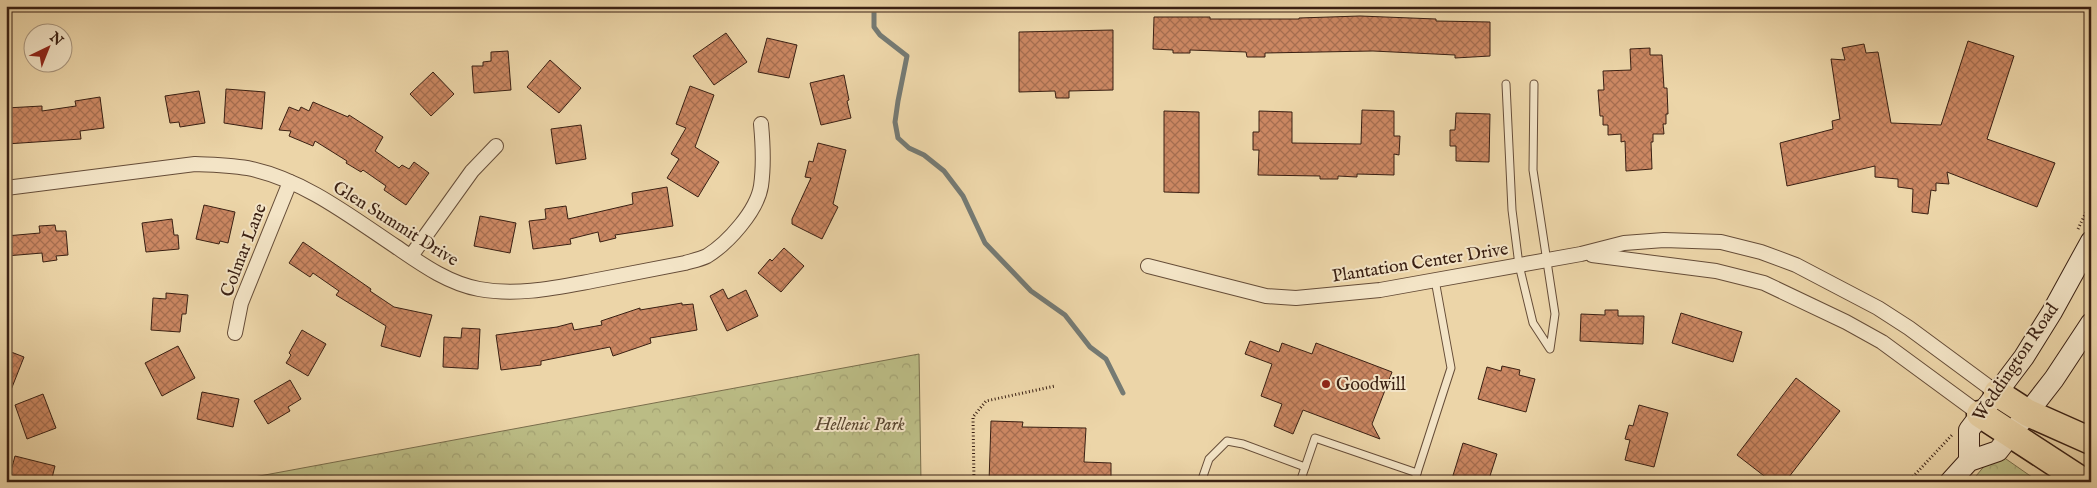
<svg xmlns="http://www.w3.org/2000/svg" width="2097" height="488" viewBox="0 0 2097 488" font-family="'IM FELL English',serif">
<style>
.forest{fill:url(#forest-crowns);stroke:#7a6e4c}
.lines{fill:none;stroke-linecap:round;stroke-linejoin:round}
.stream{stroke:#757a73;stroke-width:5}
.building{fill:url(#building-cross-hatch);stroke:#3a2013}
.service-casing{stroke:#664d38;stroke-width:9}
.minor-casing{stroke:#664d38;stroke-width:16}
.secondary-casing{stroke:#3a2013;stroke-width:22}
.motorway-casing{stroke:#3a2013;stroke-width:29}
.path{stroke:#3a2013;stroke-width:3;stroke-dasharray:1 2.5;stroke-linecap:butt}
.service{stroke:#f3e4c6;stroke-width:7}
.minor{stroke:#f3e4c6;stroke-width:14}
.secondary{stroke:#f3e4c6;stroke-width:20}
.motorway{stroke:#ecd5a8;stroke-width:26}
.poi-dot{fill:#8f2418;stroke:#f3e4c6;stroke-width:2}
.labels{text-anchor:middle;stroke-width:4;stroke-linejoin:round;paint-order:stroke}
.street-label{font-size:18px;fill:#3a2013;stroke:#f3e4c6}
.poi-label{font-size:18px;fill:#3a2013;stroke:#f3e4c6;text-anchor:start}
.park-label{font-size:18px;font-style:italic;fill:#5a4730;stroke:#f3e4c6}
</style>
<defs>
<pattern id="forest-crowns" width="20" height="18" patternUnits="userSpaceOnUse" patternTransform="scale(1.25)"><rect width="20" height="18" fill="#bbbc85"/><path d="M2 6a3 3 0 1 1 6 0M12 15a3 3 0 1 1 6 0" fill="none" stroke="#a2a172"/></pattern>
<pattern id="building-cross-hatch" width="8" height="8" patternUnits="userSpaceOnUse" patternTransform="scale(1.25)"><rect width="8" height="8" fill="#cb8762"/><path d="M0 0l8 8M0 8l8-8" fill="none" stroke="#a66e50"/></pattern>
</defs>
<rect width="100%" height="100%" fill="#ecd5a8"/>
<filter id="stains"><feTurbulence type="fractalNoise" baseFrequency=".004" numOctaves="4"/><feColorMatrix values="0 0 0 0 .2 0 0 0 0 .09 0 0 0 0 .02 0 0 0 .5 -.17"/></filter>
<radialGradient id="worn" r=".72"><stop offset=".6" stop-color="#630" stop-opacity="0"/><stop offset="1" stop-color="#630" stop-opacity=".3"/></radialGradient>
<g class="forest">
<polygon points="919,354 921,482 227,482"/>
<polygon points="1996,452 2039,482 1971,482"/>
</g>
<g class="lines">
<polyline class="stream" points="874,6 874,27 880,35 907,56 898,101 895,122 898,138 909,148 924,155 944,171 963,196 985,243 1031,291 1065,315 1090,347 1106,359 1123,393"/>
</g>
<g class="building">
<polygon points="1360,16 1436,19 1436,21 1490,22 1490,56 1455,58 1455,55 1373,51 1265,53 1265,57 1247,57 1246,52 1190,50 1190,53 1173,53 1173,50 1153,49 1154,17 1210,17 1210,19 1299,19 1299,18"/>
<polygon points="1113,30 1113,90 1069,91 1069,98 1056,98 1055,91 1019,92 1019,32"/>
<polygon points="726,33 747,62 714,85 693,56"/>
<polygon points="767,38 797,45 789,78 758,72"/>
<polygon points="1968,41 2014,56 1987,139 2055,163 2037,207 1947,172 1949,184 1936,183 1936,191 1931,190 1928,214 1912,212 1913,189 1898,187 1898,179 1875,177 1875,166 1787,186 1780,143 1833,129 1832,121 1840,119 1831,59 1845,60 1842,48 1864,44 1866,53 1878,52 1891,123 1941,125"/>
<polygon points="1650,48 1650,55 1662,55 1664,88 1667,88 1668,114 1666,114 1666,124 1663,124 1664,134 1653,134 1653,142 1651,142 1652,169 1626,171 1625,141 1621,142 1621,134 1608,135 1608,125 1603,125 1603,116 1600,116 1598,90 1604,90 1603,71 1631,70 1630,49"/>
<polygon points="508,51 511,90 474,93 472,66 483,66 483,62 491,61 491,52"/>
<polygon points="550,60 581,88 559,113 527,87"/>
<polygon points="433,72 454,94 431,116 410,94"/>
<polygon points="844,75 849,100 847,101 851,118 821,125 810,83"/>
<polygon points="690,86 714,95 695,147 719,162 698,197 667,178 679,159 671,154 686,128 676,124"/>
<polygon points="226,89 265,92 262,129 224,123"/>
<polygon points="199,91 205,123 180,127 179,122 170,123 165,96"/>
<polygon points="100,97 104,128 80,131 81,139 6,144 6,108 42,106 42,111 76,106 75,101"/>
<polygon points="313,102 348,117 349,115 383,137 375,151 399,168 402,165 409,169 414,162 429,173 406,205 384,190 386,186 363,170 361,172 346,163 347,161 315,141 313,146 289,136 291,131 279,130 289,107 299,111 301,107 309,111"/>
<polygon points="1362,110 1394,111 1394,136 1400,136 1399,155 1394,154 1394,175 1357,174 1357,177 1338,176 1338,179 1320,179 1320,176 1258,175 1259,150 1253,150 1253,132 1259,132 1259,111 1292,112 1292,143 1361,144"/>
<polygon points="1164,111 1199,112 1199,193 1164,192"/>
<polygon points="1456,113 1490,114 1489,162 1456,161 1456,146 1450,146 1450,130 1455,130"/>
<polygon points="581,125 586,159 556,164 551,129"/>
<polygon points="818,143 846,150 833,204 838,207 822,239 792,224 792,219 811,178 805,177 809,161 813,162"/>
<polygon points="667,187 673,226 615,235 616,238 600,242 598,232 570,239 571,244 533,249 529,221 546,219 545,209 566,206 568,219 633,204 632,193"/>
<polygon points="204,205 235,212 228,243 220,241 219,244 196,239"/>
<polygon points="480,216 516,223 510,253 474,246"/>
<polygon points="172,219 174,235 178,235 179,249 146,252 142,223"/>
<polygon points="55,225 56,231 66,231 68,255 56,256 57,260 43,262 42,253 6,256 6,236 40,233 39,226"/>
<polygon points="303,242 371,289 370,291 394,307 432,315 420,357 381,346 386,326 336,295 339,291 313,273 310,277 289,263"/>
<polygon points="784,248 804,266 781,292 758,273 770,259 772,261"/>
<polygon points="723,289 728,299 746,290 758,316 727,331 710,296"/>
<polygon points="166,293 188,295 186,314 182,314 180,332 151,330 153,298 166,299"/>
<polygon points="682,303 682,305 693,304 697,330 650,338 651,343 613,356 610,347 541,361 541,365 501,370 496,335 557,327 572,323 574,330 602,325 601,321 640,308 640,310"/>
<polygon points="1605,310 1618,310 1618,316 1644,316 1643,344 1580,341 1581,314 1605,315"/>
<polygon points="1681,313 1742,332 1733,362 1672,343"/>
<polygon points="462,328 480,329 478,369 443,367 444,337 461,338"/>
<polygon points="302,330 326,344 308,376 286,363 291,355 289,353"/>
<polygon points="1250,341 1279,352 1282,343 1312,354 1316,343 1392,372 1372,424 1380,439 1303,410 1293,434 1274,426 1282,404 1261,396 1272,364 1245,354"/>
<polygon points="178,346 195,378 162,396 145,363"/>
<polygon points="6,350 24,357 7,400 6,400"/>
<polygon points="1502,366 1520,370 1519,375 1535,379 1526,412 1478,399 1487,367 1501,371"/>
<polygon points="1796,378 1840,411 1785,482 1772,482 1737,455"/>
<polygon points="290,380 301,399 288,407 290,411 268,424 254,401"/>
<polygon points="202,392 239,399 233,427 197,419"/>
<polygon points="43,394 56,428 27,439 15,405"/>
<polygon points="1639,405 1668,413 1654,467 1625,460 1630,440 1625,439 1629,425 1633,426"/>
<polygon points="991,421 1023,422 1022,427 1086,428 1084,462 1111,463 1111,482 989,482"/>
<polygon points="1463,443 1497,454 1488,482 1451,482"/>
<polygon points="15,456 55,466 51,482 8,482"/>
</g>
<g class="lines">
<defs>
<g id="service">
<polyline points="1506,84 1512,210 1519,265 1533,323 1550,349 1555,314 1533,170 1534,84"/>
<polyline points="1417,473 1451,368 1435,280"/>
<polyline points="1201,482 1209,459 1227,441 1243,444 1305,467"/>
<polyline points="1300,482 1315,438 1417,473 1414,482"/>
</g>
<g id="minor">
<path d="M6,188L195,164C214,165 233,165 252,169C305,181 350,216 395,246C420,263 447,283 479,289C517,296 554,288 592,281C623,275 654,269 685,263C692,261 701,259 707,256C728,243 757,211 761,186C764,165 763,145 761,124"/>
<polyline points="1592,255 1716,271 1764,283 1846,322 1882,342 1980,414"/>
<polyline points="411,256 472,171 496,146"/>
<polyline points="1148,266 1266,296 1296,298 1380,290 1581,254 1624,243 1664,240 1721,242 1761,252 1796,265 1878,308 1909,328 1997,393"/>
<polyline points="235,333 241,303 290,182"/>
</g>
<g id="secondary">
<polyline points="1969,461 1969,430 2024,357 2052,312 2091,241"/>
<polyline points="1950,482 1969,461 1998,451 2054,379 2091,323"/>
</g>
<g id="motorway">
<polyline points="1997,393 2028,413 2091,441"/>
<polyline points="1980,414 2084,482"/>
</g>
</defs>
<use href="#service" class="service-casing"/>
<use href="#minor" class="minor-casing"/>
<use href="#secondary" class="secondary-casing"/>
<use href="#motorway" class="motorway-casing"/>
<g class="path">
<polyline points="2078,229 2091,202"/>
<polyline points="974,482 973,417 986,401 1055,386"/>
<polyline points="1908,482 1952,435"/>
</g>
<use href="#service" class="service"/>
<use href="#minor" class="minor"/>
<use href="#secondary" class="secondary"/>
<use href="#motorway" class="motorway"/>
</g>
<circle class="poi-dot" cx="1326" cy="384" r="5"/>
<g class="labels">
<g class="street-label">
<text transform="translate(396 223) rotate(32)" y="6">Glen Summit Drive</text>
<text transform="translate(243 250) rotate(-69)" y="6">Colmar Lane</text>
<text transform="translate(1420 262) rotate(-9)" y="6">Plantation Center Drive</text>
<text transform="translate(2015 362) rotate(-56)" y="6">Weddington Road</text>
</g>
<g class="poi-label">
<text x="1336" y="390">Goodwill</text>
</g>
<g class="park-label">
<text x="860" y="430">Hellenic Park</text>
</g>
</g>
<rect width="2097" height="488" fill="none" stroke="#ecd5a8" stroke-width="25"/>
<rect x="8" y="8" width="2082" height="473" fill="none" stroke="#3a2013" stroke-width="2.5"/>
<rect x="12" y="12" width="2072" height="463" fill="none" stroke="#3a2013"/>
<g transform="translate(48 48) rotate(43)"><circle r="24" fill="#f3e4c6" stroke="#a9967e"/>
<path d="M0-4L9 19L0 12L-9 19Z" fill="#8f2418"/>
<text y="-8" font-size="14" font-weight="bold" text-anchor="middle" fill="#3a2013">N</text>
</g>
<rect width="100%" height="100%" filter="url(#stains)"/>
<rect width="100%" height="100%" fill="url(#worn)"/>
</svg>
